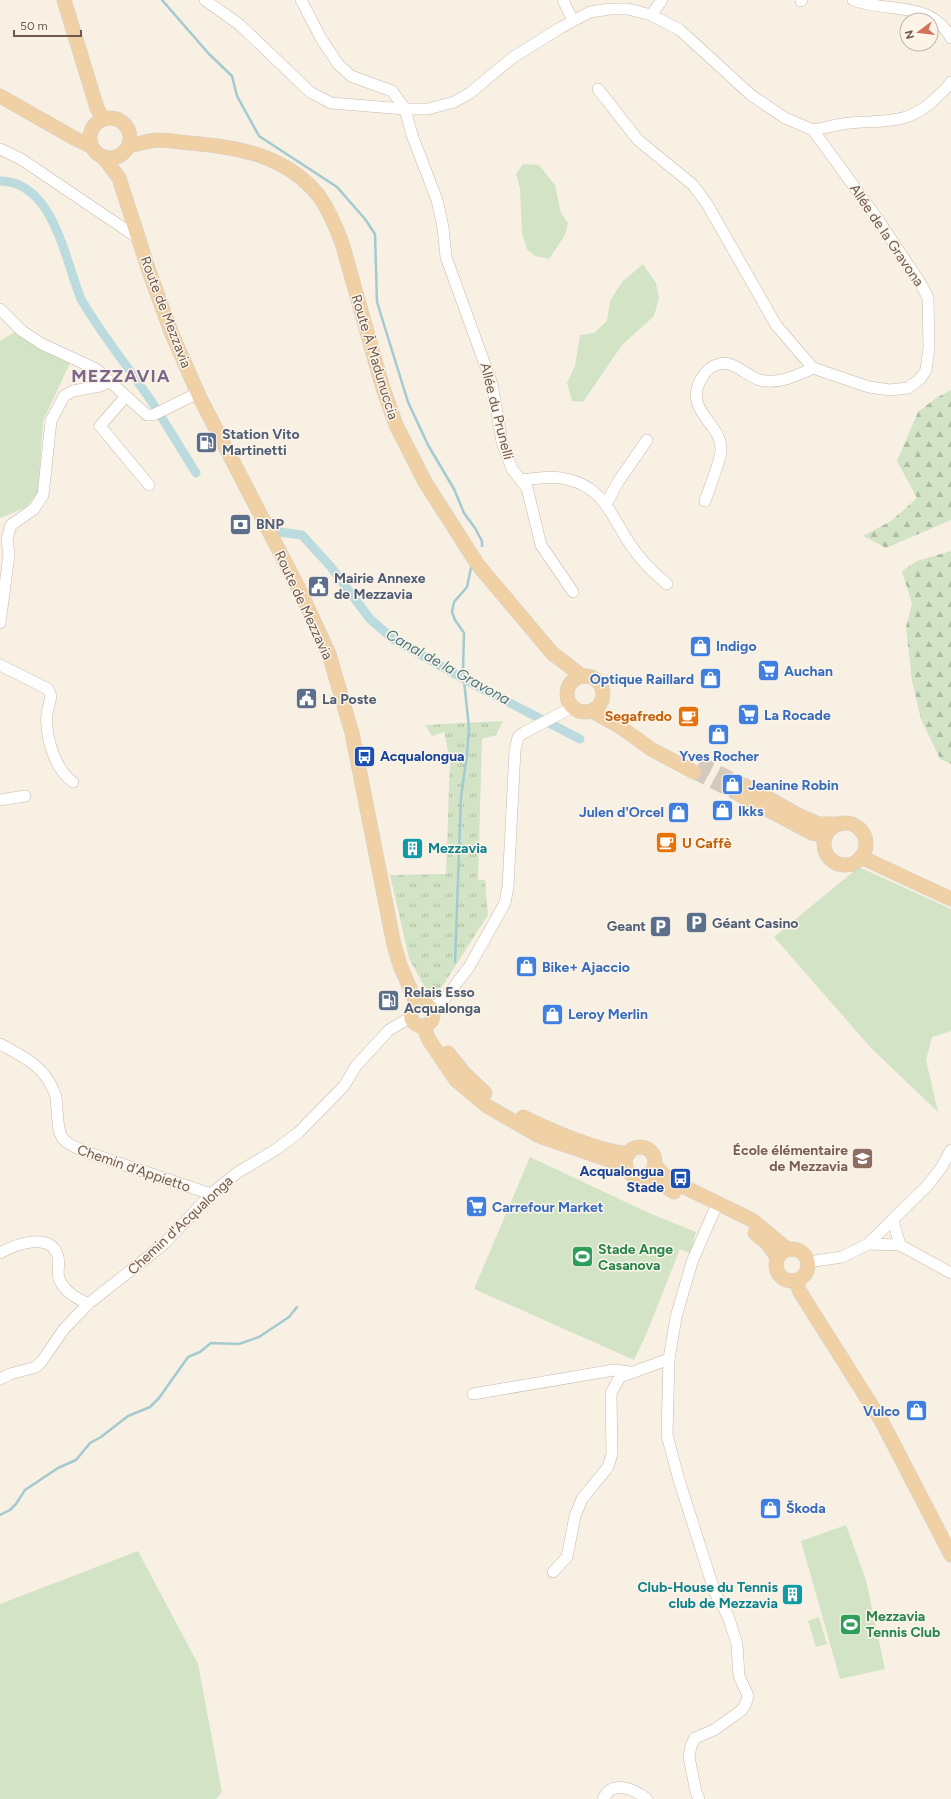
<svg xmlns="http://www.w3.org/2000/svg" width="951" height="1799" viewBox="0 0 951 1799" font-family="Figtree,sans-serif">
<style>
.green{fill:#d2e4c5}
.forest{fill:url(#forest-firs)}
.park{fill:url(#park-tufts)}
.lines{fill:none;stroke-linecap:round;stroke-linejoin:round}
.stream{stroke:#a3cad0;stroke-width:2.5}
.canal{stroke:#bbdbdf;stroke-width:9}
.major-tunnel{stroke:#d6cabe;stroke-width:14;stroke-dasharray:14 7;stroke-linecap:butt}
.minor-casing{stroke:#c8b8ac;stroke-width:12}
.major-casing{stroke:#d6d0cd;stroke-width:15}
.minor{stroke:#fff;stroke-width:11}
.major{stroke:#efd1a5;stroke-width:14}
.labels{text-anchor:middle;stroke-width:3;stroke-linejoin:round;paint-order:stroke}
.street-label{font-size:14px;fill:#6d584d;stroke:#fcf4e9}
.service-label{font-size:14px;font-weight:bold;fill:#4e5e75;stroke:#fcf4e9;text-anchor:start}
.shop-label{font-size:14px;font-weight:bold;fill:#366cbe;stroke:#fcf4e9;text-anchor:start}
.food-label{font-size:14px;font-weight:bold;fill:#c56008;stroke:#fcf4e9;text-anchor:end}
.transit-label{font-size:14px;font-weight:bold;fill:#164399;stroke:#fcf4e9;text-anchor:start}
.culture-label{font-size:14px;font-weight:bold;fill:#0d838f;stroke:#fcf4e9;text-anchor:start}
.education-label{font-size:14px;font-weight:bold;fill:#785e54;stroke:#fcf4e9;text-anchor:end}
.leisure-label{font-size:14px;font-weight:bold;fill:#27864d;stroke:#fcf4e9;text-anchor:start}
.water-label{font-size:15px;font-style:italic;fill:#4a777e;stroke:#fcf4e9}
.district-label{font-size:18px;font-weight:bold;letter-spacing:1px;fill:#7c668a;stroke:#fcf4e9}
</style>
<defs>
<pattern id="forest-firs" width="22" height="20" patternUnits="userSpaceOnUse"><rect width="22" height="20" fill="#d2e4c5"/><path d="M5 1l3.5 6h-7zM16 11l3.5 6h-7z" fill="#afbca2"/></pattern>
<pattern id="park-tufts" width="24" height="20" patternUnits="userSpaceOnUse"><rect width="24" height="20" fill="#d2e4c5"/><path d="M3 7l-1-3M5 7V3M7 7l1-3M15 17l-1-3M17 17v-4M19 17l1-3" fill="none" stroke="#afbca2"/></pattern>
</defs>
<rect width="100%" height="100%" fill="#f9f0e4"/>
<g class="green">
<polygon points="523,164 539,165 555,185 561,213 568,223 565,235 549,259 535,256 527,249 522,233 520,188 516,174"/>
<polygon points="643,264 656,283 659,299 654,316 622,345 583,402 572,401 567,383 575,366 580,335 594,333 607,321 610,301 622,282"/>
<polygon points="15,332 70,363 43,421 38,493 25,508 0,518 0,341"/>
<polygon points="859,867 951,909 951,1031 932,1037 926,1060 938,1112 871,1048 774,937"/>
<polygon points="530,1157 649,1213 696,1232 690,1253 680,1249 646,1335 634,1360 474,1289"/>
<polygon points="846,1525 866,1580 885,1669 840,1679 801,1541"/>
<polygon points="138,1551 198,1664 222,1792 216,1799 0,1799 0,1604"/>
<polygon points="819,1617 827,1644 816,1647 808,1621"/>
</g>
<g class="forest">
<polygon points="951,390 951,520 886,548 863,536 891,521 917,498 897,461 918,412 936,398"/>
<polygon points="951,551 951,764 940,759 921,719 912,681 906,627 912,604 902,571 917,561"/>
</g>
<polygon class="park" points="503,721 496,735 482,739 478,880 485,880 488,915 436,996 424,986 409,958 390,875 446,874 450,760 444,732 432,736 425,725"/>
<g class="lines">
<g class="stream">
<polyline points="162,0 209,54 232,76 237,96 259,136 337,187 365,219 375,234 377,302 408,402 428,445 454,489 464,513 475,528 482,541 482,546"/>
<polyline points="455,962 461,797 467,755 469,728 463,671 464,633 455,620 452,612 454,602 467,587 471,568"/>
<polyline points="0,1515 10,1510 16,1504 25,1490 58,1468 76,1460 90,1443 101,1437 128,1416 150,1407 159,1398 188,1357 200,1352 211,1343 239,1344 259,1337 289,1317 297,1307"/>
</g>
<g class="canal">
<path d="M0,181C49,181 63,249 76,285C78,291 80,299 84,304C106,341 134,374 157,410"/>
<polyline points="162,418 196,473"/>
<polyline points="279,532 302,535 331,567 370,619 393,639 473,684 580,739"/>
</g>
<g class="major-tunnel">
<polyline points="699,763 746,786"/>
<polyline points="694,772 740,795"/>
</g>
<defs>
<g id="minor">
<polyline points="205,0 240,25 310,92 331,103 405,109 428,109 454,102 470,93 512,58 560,28 590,12 610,9 628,9 651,15 680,30 751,95 785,118 813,130 877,218 921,284 928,298 929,348 926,370 920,379 908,388 890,390 869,387 813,368 776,325 707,204 693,185 638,140 598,89"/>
<polyline points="301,0 322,40 338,64 351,76 392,91 405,109 412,135 437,200 443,227 446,257 492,384 502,442 512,469 527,488 541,545 573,592"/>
<polyline points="563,0 573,21"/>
<path d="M853,0C887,13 931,0 951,38"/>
<polyline points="801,1 802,0"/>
<polyline points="651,15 662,0"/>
<path d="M813,130C825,128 838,124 850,123C885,120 909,125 936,98C941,93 947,88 951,82"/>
<polyline points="0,149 21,159 138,238"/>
<polyline points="0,309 22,331 42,344 96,369 147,415 153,415 198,393"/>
<polyline points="126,396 100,426 149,485"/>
<path d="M521,480C535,479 552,475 566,479C607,487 613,523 635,551C644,564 655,574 667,584"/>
<path d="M705,501C709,489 720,462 721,451C723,423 683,412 701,379C705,372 711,366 719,364C734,360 746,376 760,380C778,385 798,375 813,368"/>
<polyline points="606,504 618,482 647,440"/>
<polyline points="0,623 9,555 7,539 11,525 34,509 43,495 51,421 64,396 73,391 100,386 110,382"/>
<path d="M0,665L48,689L51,696C50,702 48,708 47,714C45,736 55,770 73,782"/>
<polyline points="0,800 25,796"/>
<polyline points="431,1008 444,1000 469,967 505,903 508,887 515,750 518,737 525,732 573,707"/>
<path d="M0,1044C24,1057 45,1066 55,1094C57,1098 56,1104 57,1109C59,1138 58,1140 86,1152L211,1194"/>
<polyline points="893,1220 900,1245"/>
<polyline points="868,1244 900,1245 951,1273"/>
<path d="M0,1253C16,1244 52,1231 58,1257C60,1264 56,1275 60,1281C66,1293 77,1298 88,1304"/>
<polyline points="808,1262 842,1257 868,1244 927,1186 941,1168 951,1150"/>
<polyline points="0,1379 10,1374 36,1367 42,1361 64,1329 88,1304 164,1244 211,1194 237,1173 275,1150 298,1133 344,1086 356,1066 389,1030 411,1017"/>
<polyline points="473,1394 614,1370 630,1372"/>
<polyline points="553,1572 567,1557 575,1516 582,1499 608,1467 612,1454 611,1393 620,1377 669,1359"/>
<path d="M603,1799C612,1779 634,1789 647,1799"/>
<polyline points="699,1799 696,1792 689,1757 691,1746 695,1738 714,1730 742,1710 746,1703 748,1696 739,1676 737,1644 728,1616 715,1593 679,1480 667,1435 669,1359 676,1317 692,1262 718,1202"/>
</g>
<g id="major">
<polyline points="64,0 97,108 103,119"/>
<polyline points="0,96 74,138 91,146"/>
<circle cx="110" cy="138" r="20"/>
<path d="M129,146C138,144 147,141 156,140C167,140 179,142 190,143C238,147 286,155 319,196C329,210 336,227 342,243L382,385L396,425L425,482L478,565L552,653L582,676"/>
<polyline points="104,158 119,178 149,271 171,332 200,398 300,591 329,654 352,733 394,945 400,965 417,1005"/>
<circle cx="585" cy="694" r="18"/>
<polyline points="592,711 619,726 651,749 694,772"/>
<polyline points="746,786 800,816 819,824 840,824"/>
<polyline points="740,795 812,833 825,836"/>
<circle cx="845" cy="844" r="21"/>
<polyline points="861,857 951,899"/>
<circle cx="422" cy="1015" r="11"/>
<polyline points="423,1026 429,1040 456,1080 487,1106 539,1136 626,1166"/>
<polyline points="448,1053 464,1073 485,1093"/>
<path d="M523,1117C552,1131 596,1150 628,1154"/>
<circle cx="640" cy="1162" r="15"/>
<polyline points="655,1165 666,1177 676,1183 752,1220 787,1249"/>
<polyline points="647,1175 674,1192"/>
<polyline points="755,1233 767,1243 777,1257"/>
<circle cx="792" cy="1265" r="16"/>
<polyline points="796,1281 800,1292 882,1422 951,1555"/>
</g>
</defs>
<use href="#minor" class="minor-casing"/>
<use href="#major" class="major-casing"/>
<use href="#minor" class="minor"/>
<use href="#major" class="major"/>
</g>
<defs>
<symbol id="fuel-square" viewBox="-11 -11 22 22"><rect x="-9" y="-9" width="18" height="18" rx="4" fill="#5c6f8a" stroke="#fcf4e9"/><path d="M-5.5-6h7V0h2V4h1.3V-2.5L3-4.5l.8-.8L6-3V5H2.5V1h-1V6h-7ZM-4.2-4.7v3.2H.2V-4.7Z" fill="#fff"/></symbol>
<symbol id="bank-square" viewBox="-11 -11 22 22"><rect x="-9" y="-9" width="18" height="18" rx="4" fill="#5c6f8a" stroke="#fcf4e9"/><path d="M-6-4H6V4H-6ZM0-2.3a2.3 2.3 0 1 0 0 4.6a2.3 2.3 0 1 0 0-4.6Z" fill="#fff"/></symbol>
<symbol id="civic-square" viewBox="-11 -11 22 22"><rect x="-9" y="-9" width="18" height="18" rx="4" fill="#5c6f8a" stroke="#fcf4e9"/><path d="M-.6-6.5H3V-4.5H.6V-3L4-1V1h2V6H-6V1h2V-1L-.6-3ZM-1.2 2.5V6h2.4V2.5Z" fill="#fff"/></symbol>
<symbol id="shop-square" viewBox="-11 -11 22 22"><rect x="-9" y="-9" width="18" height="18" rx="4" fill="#3f7fe0" stroke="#fcf4e9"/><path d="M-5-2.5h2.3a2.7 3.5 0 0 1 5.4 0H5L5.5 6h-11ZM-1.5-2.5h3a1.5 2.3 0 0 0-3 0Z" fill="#fff"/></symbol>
<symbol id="supermarket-square" viewBox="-11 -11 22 22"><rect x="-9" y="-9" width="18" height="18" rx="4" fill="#3f7fe0" stroke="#fcf4e9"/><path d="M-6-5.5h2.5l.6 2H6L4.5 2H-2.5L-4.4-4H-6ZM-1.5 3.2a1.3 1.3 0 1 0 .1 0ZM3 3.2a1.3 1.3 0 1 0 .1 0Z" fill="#fff"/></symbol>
<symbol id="cafe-square" viewBox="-11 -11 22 22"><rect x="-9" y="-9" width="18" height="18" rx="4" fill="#e8710a" stroke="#fcf4e9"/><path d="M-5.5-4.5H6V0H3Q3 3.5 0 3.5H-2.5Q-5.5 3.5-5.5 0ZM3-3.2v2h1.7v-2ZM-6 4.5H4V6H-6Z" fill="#fff"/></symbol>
<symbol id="bus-square" viewBox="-11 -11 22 22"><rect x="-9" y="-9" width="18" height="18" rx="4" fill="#1a4fb4" stroke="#fcf4e9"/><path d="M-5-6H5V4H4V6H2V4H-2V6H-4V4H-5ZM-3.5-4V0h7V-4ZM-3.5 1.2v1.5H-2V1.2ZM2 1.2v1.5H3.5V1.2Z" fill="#fff"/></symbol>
<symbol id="building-square" viewBox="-11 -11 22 22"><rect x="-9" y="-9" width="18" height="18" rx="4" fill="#0f9aa8" stroke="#fcf4e9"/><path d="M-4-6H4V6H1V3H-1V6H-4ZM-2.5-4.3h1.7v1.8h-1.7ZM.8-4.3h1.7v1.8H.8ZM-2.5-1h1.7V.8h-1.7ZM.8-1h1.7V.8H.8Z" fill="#fff"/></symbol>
<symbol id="parking-square" viewBox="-11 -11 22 22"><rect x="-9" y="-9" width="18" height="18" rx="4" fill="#5c6f8a" stroke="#fcf4e9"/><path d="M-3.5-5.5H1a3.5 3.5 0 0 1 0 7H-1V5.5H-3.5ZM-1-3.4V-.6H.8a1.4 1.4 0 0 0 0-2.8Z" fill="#fff"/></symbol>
<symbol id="school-square" viewBox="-11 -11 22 22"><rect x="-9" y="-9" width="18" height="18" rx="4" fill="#8d6e63" stroke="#fcf4e9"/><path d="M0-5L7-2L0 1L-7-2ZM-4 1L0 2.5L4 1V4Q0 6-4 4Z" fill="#fff"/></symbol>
<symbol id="stadium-square" viewBox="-11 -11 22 22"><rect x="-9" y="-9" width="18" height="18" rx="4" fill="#2e9e5b" stroke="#fcf4e9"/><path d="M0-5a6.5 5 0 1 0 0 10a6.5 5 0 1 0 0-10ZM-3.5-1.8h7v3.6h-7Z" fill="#fff"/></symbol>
</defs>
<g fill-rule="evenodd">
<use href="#fuel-square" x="194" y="430" width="25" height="25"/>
<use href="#bank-square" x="228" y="512" width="25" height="25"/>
<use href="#civic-square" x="306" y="574" width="25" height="25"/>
<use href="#shop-square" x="688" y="634" width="25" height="25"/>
<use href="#supermarket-square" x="756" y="658" width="25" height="25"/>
<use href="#shop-square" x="698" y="666" width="25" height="25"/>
<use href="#civic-square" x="294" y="686" width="25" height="25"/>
<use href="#supermarket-square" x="736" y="702" width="25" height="25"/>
<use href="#cafe-square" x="676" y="704" width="25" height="25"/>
<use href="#shop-square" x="706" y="722" width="25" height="25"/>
<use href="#bus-square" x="352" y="744" width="25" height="25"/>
<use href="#shop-square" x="720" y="772" width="25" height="25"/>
<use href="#shop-square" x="710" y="798" width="25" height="25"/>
<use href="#shop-square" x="666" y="800" width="25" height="25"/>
<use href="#cafe-square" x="654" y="830" width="25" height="25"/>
<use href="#building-square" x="400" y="836" width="25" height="25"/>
<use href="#parking-square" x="684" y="910" width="25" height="25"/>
<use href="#parking-square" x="648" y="914" width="25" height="25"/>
<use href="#shop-square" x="514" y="954" width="25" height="25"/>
<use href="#fuel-square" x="376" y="988" width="25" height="25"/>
<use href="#shop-square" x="540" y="1002" width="25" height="25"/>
<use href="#school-square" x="850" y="1146" width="25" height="25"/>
<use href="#bus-square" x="668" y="1166" width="25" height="25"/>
<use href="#supermarket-square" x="464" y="1194" width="25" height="25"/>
<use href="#stadium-square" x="570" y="1244" width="25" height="25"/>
<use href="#shop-square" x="904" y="1398" width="25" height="25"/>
<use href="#shop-square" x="758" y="1496" width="25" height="25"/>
<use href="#building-square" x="780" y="1582" width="25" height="25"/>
<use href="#stadium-square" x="838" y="1612" width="25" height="25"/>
</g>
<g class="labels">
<g class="street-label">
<text transform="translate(887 235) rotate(56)" y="5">Allée de la Gravona</text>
<text transform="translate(166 312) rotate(69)" y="5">Route de Mezzavia</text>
<text transform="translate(375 357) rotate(73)" y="5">Route À Madunuccia</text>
<text transform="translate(497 411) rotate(76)" y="5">Allée du Prunelli</text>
<text transform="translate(304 605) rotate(65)" y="5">Route de Mezzavia</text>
<text transform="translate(134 1168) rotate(19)" y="5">Chemin d'Appietto</text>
<text transform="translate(180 1225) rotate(-43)" y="5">Chemin d'Acqualonga</text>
</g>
<g class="service-label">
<text x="222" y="439">Station Vito<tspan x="222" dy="16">Martinetti</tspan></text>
<text x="256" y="529">BNP</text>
<text x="334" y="583">Mairie Annexe<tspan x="334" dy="16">de Mezzavia</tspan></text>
<text x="322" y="704">La Poste</text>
<text x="712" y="928">Géant Casino</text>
<text x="646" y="931" text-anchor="end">Geant</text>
<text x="404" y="997">Relais Esso<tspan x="404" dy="16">Acqualonga</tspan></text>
</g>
<g class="shop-label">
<text x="716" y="651">Indigo</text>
<text x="784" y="676">Auchan</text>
<text x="694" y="684" text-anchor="end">Optique Raillard</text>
<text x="764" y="720">La Rocade</text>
<text x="719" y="761" text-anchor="middle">Yves Rocher</text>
<text x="748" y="790">Jeanine Robin</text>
<text x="738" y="816">Ikks</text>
<text x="664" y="817" text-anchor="end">Julen d'Orcel</text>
<text x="542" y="972">Bike+ Ajaccio</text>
<text x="568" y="1019">Leroy Merlin</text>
<text x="492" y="1212">Carrefour Market</text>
<text x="900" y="1416" text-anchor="end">Vulco</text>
<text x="786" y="1513">Škoda</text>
</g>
<g class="food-label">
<text x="672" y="721">Segafredo</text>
<text x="682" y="848" text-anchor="start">U Caffè</text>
</g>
<g class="transit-label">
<text x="380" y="761">Acqualongua</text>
<text x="664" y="1176" text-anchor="end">Acqualongua<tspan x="664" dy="16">Stade</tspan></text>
</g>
<g class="culture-label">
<text x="428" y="853">Mezzavia</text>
<text x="778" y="1592" text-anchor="end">Club-House du Tennis<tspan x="778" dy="16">club de Mezzavia</tspan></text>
</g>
<g class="education-label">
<text x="848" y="1155">École élémentaire<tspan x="848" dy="16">de Mezzavia</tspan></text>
</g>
<g class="leisure-label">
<text x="598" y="1254">Stade Ange<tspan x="598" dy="16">Casanova</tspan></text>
<text x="866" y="1621">Mezzavia<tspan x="866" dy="16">Tennis Club</tspan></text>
</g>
<g class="water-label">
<text transform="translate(448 667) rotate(29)" y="5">Canal de la Gravona</text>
</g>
<g class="district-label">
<text x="121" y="382">MEZZAVIA</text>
</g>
</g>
<g transform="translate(919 32) rotate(255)"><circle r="19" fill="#fcf4e9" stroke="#c3b6ab"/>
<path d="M0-3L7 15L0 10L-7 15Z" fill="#d37159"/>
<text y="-6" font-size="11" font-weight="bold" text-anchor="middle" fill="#6d584d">N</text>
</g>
<path d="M14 30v6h67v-6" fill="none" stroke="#6d584d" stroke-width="2"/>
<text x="20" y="30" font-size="12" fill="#6d584d" stroke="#fcf4e9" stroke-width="3" paint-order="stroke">50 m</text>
</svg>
